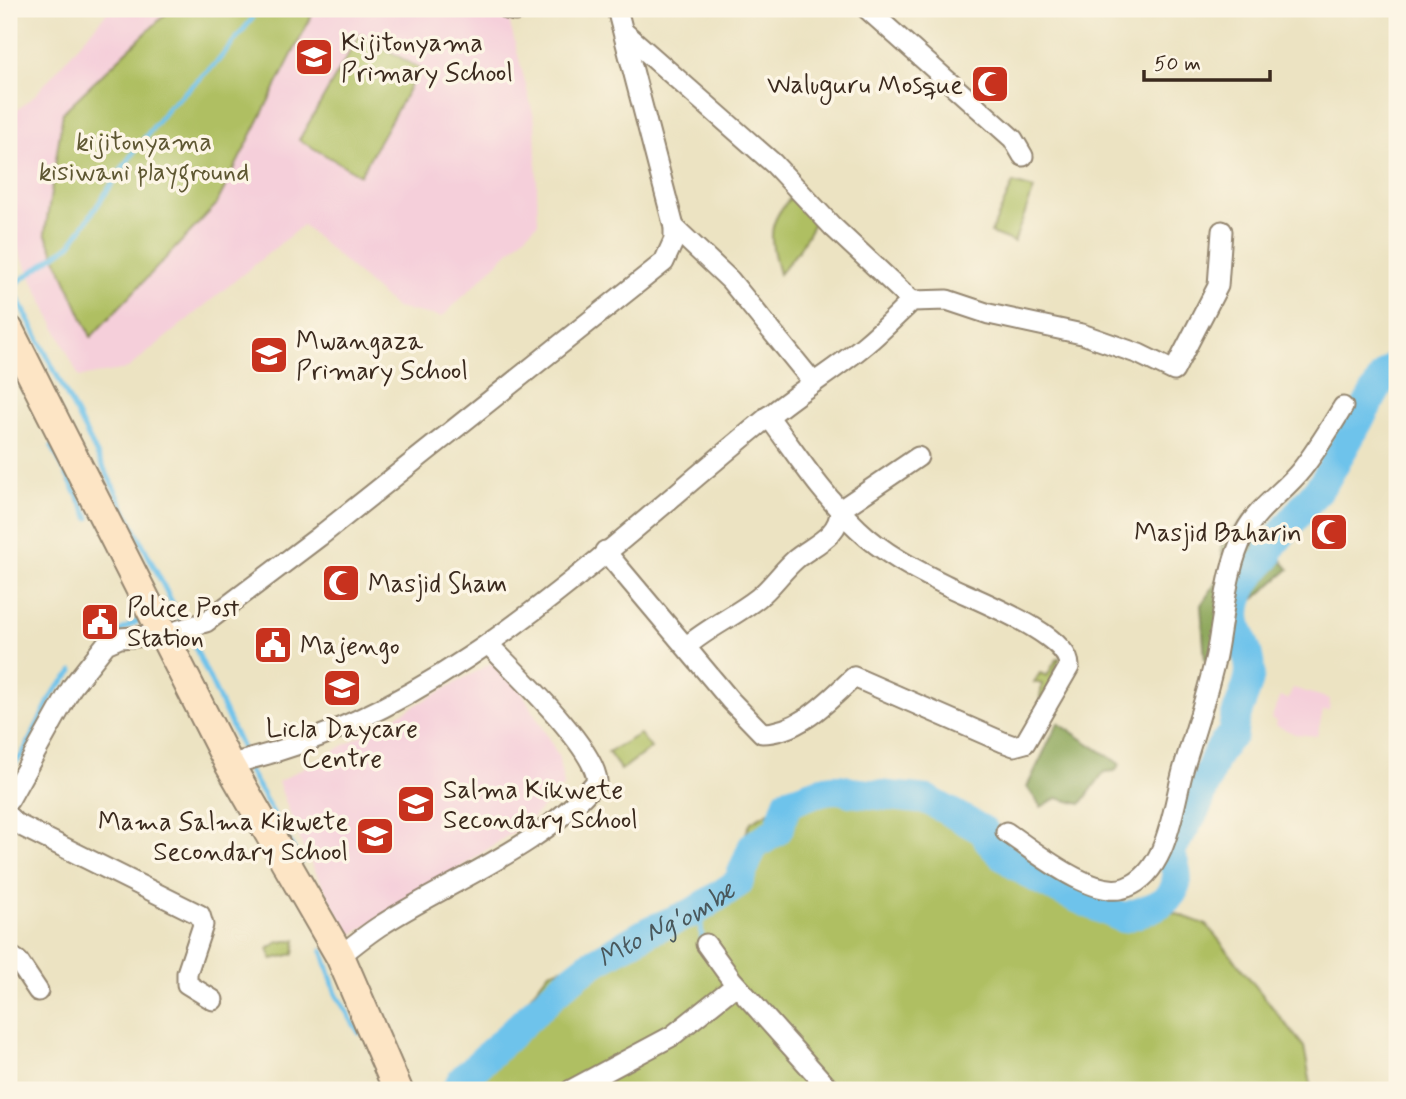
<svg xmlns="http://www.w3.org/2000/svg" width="1406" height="1099" viewBox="0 0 1406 1099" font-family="Mynerve,sans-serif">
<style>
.built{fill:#f5cfda}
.green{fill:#afbf62;stroke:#757440;stroke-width:2}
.forest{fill:#8ba658;stroke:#63683b;stroke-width:2}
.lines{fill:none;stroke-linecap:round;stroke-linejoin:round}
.stream{stroke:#6ec3eb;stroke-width:5}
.river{stroke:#6ec3eb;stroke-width:30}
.street-casing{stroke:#948670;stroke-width:23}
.secondary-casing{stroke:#948670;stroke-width:32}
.street{stroke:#fff;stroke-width:19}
.secondary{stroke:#fde5c5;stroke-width:28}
.labels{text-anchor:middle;stroke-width:7;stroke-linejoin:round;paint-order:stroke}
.poi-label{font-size:26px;fill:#3b2a1e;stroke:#fcf5e5;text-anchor:start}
.park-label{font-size:26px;fill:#5e5732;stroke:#fcf5e5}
.water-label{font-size:28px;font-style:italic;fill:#4a585c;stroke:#fcf5e5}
</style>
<rect width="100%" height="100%" fill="#fcf5e5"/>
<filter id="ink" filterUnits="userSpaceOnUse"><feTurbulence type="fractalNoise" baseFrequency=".0143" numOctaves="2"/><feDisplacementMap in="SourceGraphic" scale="14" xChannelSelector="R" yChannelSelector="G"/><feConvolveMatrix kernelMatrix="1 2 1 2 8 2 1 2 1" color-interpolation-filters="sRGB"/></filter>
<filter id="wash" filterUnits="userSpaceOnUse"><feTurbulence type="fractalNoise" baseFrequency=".00686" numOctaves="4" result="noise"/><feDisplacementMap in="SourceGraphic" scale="28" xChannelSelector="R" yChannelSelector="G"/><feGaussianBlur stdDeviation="1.57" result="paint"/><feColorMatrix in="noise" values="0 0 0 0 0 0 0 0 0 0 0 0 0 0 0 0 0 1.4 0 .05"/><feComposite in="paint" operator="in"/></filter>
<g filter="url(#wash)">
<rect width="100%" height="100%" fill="#ece3c2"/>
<g class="built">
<polygon points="110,9 485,9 508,16 535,121 538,223 442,317 396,308 303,225 127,369 79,377 9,231 9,117 36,94"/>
<polygon points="502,657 558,755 564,786 528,822 400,908 349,936 303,848 278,782"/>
<polygon points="1293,688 1330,699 1329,710 1323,711 1317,736 1295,734 1275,725 1276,720 1271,719 1280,696 1288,699"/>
</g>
<g class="green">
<polygon points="171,9 315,9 216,205 91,337 45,233 63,112"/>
<polygon points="360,34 420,69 360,175 299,140"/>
<polygon points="1013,183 1034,189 1014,242 991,233"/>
<path d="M795,193L818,216L799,250L779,274C769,236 766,222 795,193Z"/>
<polygon points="1057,658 1060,658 1044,699 1040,698 1042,684 1034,682 1040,673 1047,676"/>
<polygon points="640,734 651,748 621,770 608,752"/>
<polygon points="858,788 945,804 984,851 1077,907 1129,915 1145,902 1207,925 1304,1047 1312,1090 450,1090 470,1073 549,972 694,926 713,908 751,822 794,798"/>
<polygon points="296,940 294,954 272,959 268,949 279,942"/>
</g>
<g class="forest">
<polygon points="1246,515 1289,569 1253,600 1233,600 1231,661 1228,655 1205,660 1201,605 1224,571 1221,545"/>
<polygon points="1058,723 1120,764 1115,771 1104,772 1081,804 1057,798 1041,807 1027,787"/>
</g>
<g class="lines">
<g class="stream">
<polyline points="9,281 183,624"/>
<polyline points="11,287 71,244 133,153 169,107 218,61 252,19"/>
<polyline points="52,446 89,518"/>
<polyline points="120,631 145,617"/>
<polyline points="194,645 245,755"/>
<polyline points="245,764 301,862"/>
<polyline points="9,770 22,755 53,693 73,671"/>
<polyline points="702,942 701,924 709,900"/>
<polyline points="322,950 336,994 359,1033"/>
</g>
<path class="river" id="s1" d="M456,1090L462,1080L561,987L588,966L649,931L694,912L738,883L753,846L778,830L788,802C808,797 830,783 850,792L928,800L984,831C997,868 1087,902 1123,918C1159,906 1191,898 1170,853C1177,837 1189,822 1197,806C1209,780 1210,754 1233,734C1233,711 1249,693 1250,671C1250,653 1241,640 1237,623C1232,597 1250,573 1268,556L1269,549L1324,482L1384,376L1397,365"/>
</g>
</g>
<g filter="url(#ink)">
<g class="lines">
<defs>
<g id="street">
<polyline points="507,9 515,11 524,9"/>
<polyline points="867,9 1013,139 1023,156"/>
<polyline points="625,33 774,164 832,226 912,301"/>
<polyline points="674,227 730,280 813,382"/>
<path d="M605,551L731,701L762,733C799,733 828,701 854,677L1003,742L1014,746L1025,743L1069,667C1071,634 971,598 944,584C914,569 883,553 858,529C823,496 797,455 768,416"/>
<path d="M687,646C709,627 735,616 758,598C772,587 782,571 796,559C813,545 840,536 840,510L918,457"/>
<path d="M229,764C441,719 605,549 768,417C799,391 835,370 866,344C882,331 897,315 912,301L947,300L989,314L1082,334L1139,354L1174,371L1218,286L1222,231"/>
<polyline points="9,800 72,687 106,644 120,638 162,635 206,622 320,536 664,262 674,240 674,227 617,9"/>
<polyline points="9,817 15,823 200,915 203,925 187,973 187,984 213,1000"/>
<path d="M1006,832C1033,850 1094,901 1127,887C1169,871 1173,804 1184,767C1195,730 1208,693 1216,655C1224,614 1226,569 1245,532C1258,507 1285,491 1302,469C1317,450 1330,428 1343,407"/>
<polyline points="706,944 732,980 830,1090"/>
<polyline points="9,955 18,961 38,991"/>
<path d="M340,956C354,945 368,933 383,924C455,878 541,848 597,781C595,747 514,671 488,644"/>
<polyline points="571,1090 672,1036 736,985"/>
</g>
<polyline id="secondary" points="9,330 229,764 340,956 398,1090"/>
</defs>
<use href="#street" class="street-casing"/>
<use href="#secondary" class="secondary-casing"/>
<use href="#street" class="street"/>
<use href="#secondary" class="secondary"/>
</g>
</g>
<defs>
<symbol id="school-square" viewBox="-11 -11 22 22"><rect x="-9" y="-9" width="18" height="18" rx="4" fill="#c8321e" stroke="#fcf5e5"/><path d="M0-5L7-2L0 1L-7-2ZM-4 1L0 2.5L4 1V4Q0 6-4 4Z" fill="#fff"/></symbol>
<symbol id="mosque-square" viewBox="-11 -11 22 22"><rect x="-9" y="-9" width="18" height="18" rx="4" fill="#c8321e" stroke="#fcf5e5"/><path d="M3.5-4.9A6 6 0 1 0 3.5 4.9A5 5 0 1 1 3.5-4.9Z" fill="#fff"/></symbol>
<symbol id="civic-square" viewBox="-11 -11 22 22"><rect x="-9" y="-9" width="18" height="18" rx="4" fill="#c8321e" stroke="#fcf5e5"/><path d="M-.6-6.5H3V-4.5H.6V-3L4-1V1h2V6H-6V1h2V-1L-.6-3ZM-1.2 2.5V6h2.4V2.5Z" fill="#fff"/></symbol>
</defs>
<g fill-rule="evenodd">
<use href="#school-square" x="292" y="35" width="44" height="44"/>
<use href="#mosque-square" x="968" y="62" width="44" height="44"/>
<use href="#school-square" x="247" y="333" width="44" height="44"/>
<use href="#mosque-square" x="1307" y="510" width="44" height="44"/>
<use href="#mosque-square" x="319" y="561" width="44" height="44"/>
<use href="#civic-square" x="78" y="600" width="44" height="44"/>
<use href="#civic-square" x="251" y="623" width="44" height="44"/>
<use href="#school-square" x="320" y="666" width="44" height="44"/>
<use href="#school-square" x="394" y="782" width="44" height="44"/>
<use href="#school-square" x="353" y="814" width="44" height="44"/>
</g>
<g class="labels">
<g class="poi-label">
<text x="341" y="51">Kijitonyama<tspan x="341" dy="30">Primary School</tspan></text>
<text x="963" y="93" text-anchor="end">Waluguru Mosque</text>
<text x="296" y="349">Mwangaza<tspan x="296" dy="30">Primary School</tspan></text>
<text x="1302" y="541" text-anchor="end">Masjid Baharin</text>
<text x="368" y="592">Masjid Sham</text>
<text x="127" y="616">Police Post<tspan x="127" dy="30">Station</tspan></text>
<text x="300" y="654">Majengo</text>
<text x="342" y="737" text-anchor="middle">Licla Daycare<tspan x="342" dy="30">Centre</tspan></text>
<text x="443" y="798">Salma Kikwete<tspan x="443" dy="30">Secondary School</tspan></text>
<text x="348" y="830" text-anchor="end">Mama Salma Kikwete<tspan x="348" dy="30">Secondary School</tspan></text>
</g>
<g class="park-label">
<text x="144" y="150">kijitonyama<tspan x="144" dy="30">kisiwani playground</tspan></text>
</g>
<g class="water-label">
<text dy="10" stroke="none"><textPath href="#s1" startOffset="270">Mto Ng'ombe</textPath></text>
</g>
</g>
<rect width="1406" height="1099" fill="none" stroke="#fcf5e5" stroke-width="35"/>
<path d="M1144 70v10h126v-10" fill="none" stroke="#3b2a1e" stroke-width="3.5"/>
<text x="1154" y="70" font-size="21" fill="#3b2a1e" stroke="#fcf5e5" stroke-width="5" paint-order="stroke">50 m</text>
</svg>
